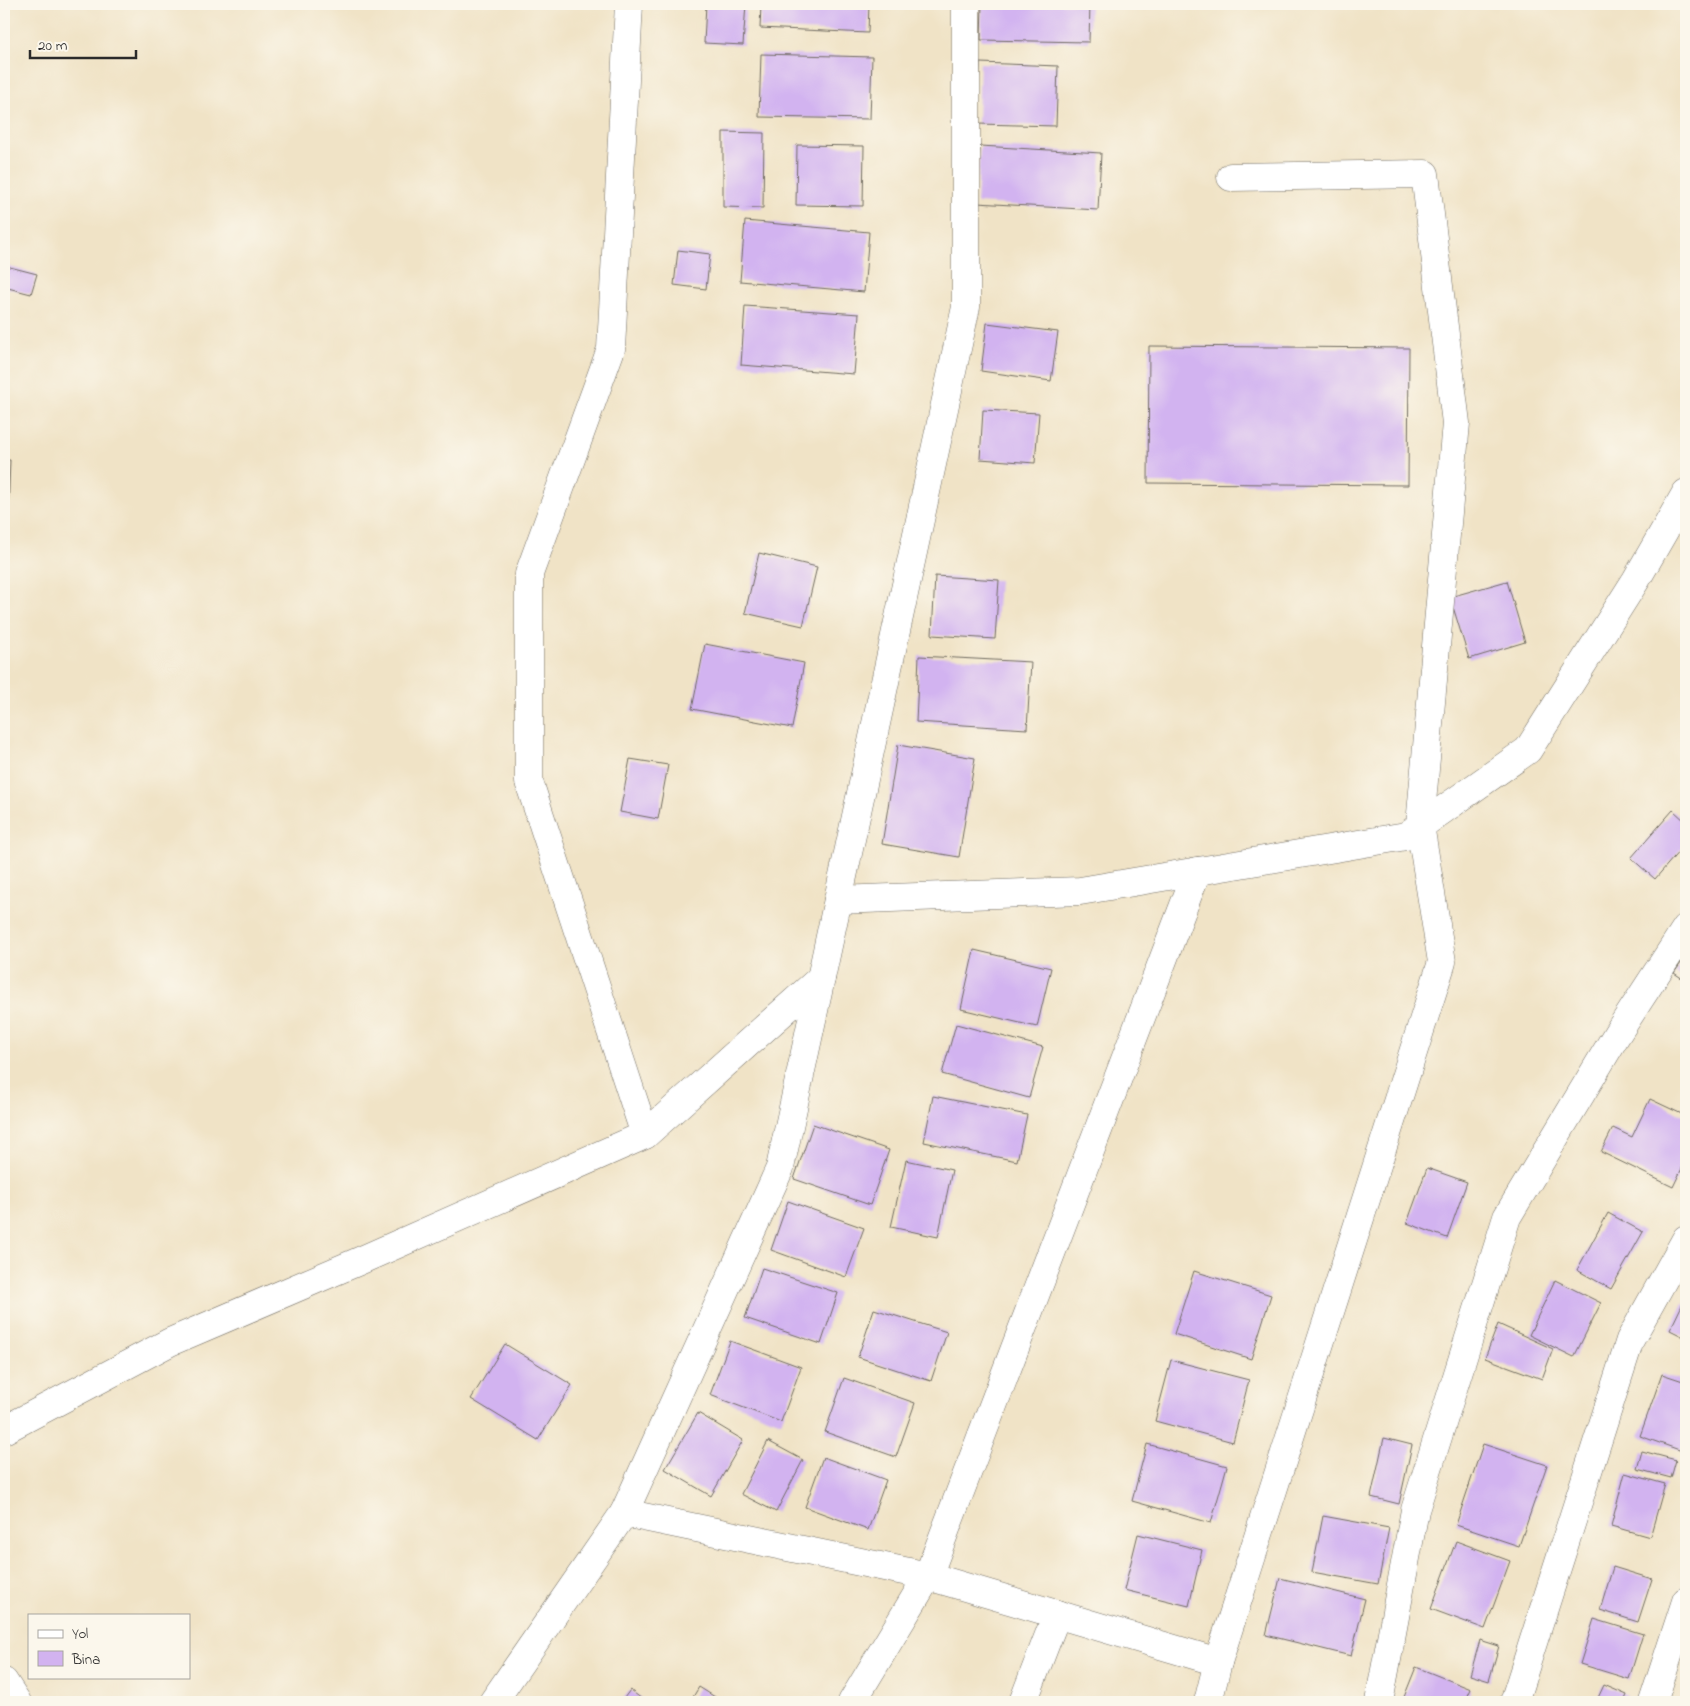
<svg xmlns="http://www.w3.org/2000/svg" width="1690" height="1706" viewBox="0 0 1690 1706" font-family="'Indie Flower',sans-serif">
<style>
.building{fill:#d2b3f0}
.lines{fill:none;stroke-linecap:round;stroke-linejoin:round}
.minor-casing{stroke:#706b61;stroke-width:29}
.tertiary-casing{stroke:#706b61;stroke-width:29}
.minor{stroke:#fff;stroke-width:28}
.tertiary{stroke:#fff;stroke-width:28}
</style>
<rect width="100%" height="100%" fill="#fbf7ec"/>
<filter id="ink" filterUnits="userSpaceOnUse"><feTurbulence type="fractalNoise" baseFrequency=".02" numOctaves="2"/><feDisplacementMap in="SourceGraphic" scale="10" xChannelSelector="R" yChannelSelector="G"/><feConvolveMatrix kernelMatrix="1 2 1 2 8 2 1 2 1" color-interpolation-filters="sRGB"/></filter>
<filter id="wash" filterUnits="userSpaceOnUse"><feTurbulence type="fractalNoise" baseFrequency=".0096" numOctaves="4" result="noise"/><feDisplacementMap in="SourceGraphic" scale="20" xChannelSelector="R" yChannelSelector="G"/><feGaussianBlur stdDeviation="1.12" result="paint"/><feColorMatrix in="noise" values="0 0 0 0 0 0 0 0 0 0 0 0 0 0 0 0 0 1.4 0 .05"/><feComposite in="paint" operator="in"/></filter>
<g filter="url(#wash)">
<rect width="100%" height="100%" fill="#f0e3c6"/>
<g id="blocks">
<g class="building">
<polygon points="706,4 746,4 743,45 704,43"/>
<polygon points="761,4 869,4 868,33 760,28"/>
<polygon points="982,4 1090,4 1089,42 981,40"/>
<polygon points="761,54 872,57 870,119 759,117"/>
<polygon points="980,63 1058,66 1056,126 978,124"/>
<polygon points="723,132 764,133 763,208 723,207"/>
<polygon points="797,145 864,146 863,206 796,205"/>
<polygon points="980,146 1101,153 1098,210 977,203"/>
<polygon points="745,221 869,232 864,292 740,281"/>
<polygon points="678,250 710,254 706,289 674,285"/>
<polygon points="6,266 37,274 31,294 4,287"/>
<polygon points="745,306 859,314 854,374 741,365"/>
<polygon points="987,323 1058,332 1051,381 981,371"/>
<polygon points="1149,346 1409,348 1408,485 1148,483"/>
<polygon points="983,410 1039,413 1035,463 980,459"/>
<polygon points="4,460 10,460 8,515 4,515"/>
<polygon points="759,553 817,567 803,626 745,613"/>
<polygon points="935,576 999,580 995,639 932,635"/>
<polygon points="1507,581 1525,642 1469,659 1450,597"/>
<polygon points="705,644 804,663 792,728 692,709"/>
<polygon points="919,656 1031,662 1027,729 916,722"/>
<polygon points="898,745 975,758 959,857 882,844"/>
<polygon points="630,759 668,765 658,819 620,812"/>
<polygon points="1673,810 1686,822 1686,843 1655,879 1631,858"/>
<polygon points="974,950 1051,968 1037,1027 961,1009"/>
<polygon points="1686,956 1686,981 1674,973"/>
<polygon points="956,1024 1043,1047 1029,1098 942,1074"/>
<polygon points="933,1096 1027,1115 1017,1161 924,1142"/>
<polygon points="1650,1099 1686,1116 1686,1160 1673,1187 1601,1152 1613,1128 1632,1137"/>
<polygon points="813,1124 889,1150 870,1205 794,1179"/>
<polygon points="906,1160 952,1170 938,1237 891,1227"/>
<polygon points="1427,1168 1467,1182 1447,1238 1407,1223"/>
<polygon points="788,1201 864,1228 846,1277 771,1250"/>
<polygon points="1608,1213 1643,1232 1611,1289 1577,1270"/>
<polygon points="762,1268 838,1293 821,1344 745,1318"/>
<polygon points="1194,1271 1271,1295 1251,1359 1174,1334"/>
<polygon points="1555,1280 1601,1303 1574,1357 1529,1335"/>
<polygon points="1683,1303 1686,1304 1686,1338 1670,1330"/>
<polygon points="874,1309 947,1332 931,1381 858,1357"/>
<polygon points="1498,1324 1553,1349 1542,1379 1485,1358"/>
<polygon points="730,1341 801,1367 781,1422 710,1395"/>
<polygon points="505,1344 572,1385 538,1440 471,1399"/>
<polygon points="1171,1360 1249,1380 1233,1442 1155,1421"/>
<polygon points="1662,1374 1686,1382 1685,1452 1640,1436"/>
<polygon points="844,1378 915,1403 896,1457 825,1432"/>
<polygon points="698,1413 743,1440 711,1496 665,1469"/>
<polygon points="1384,1438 1412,1445 1399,1504 1371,1497"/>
<polygon points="768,1441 803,1460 776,1512 741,1494"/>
<polygon points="1147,1444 1227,1466 1211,1523 1132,1501"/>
<polygon points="1483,1444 1547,1465 1519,1546 1456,1525"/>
<polygon points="1642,1451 1676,1460 1671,1478 1637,1469"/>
<polygon points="823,1457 886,1480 868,1530 805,1507"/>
<polygon points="1625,1473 1665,1484 1650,1537 1611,1526"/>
<polygon points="1323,1516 1389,1528 1378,1584 1312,1572"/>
<polygon points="1138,1534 1202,1550 1189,1606 1124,1590"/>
<polygon points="1456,1541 1510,1561 1485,1629 1431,1609"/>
<polygon points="1613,1567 1652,1579 1638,1622 1600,1610"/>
<polygon points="1280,1578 1365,1599 1351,1656 1266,1635"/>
<polygon points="1594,1619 1643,1634 1629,1679 1580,1664"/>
<polygon points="1480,1640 1499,1646 1489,1681 1470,1675"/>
<polygon points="1416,1667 1471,1689 1465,1702 1402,1702"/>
<polygon points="1604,1685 1627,1695 1624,1702 1596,1702"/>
<polygon points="699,1687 723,1702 690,1702"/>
<polygon points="630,1690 646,1702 621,1702"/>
</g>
</g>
</g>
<g filter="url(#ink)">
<use href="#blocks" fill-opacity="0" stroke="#706b61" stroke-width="1"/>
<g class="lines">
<defs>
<g id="minor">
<polyline points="629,4 611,349 529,574 529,782 645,1135"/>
<polyline points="838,900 1080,891 1406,836 1528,750 1636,580 1686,493"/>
<polyline points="4,1430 170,1342 357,1262 645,1135 821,978"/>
<polyline points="624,1513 928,1576 1218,1662"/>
<polyline points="4,1682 17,1702"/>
<polyline points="852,1702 928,1576 1197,871"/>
<polyline points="1023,1702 1057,1614"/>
<polyline points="1208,1702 1218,1662 1442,962 1420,825 1456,423 1425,174 1231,177"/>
<polyline points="1379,1702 1415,1510 1507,1217 1617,1034 1686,928"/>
<polyline points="1514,1702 1630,1340 1686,1239"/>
<polyline points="1653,1702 1686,1601"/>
</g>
<polyline id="tertiary" points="493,1702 624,1513 780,1168 966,307 966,4"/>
</defs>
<use href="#minor" class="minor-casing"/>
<use href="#tertiary" class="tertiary-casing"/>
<use href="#minor" class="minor"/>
<use href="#tertiary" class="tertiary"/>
</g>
</g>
<rect width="1690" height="1706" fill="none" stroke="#fbf7ec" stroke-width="20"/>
<rect x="28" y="1614" width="162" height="65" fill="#fbf7ec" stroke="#a8a59f"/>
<rect x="38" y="1630" width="25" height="8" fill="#ffffff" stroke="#a8a59f"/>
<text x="72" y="1638" font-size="15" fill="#2b2b2b">Yol</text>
<rect x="38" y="1651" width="25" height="15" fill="#d2b3f0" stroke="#a8a59f"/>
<text x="72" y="1664" font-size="15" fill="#2b2b2b">Bina</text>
<path d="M30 50v8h106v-8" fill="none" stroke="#2b2b2b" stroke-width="2.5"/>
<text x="38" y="50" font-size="15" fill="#2b2b2b" stroke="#fbf7ec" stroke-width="4" paint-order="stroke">20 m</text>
</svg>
